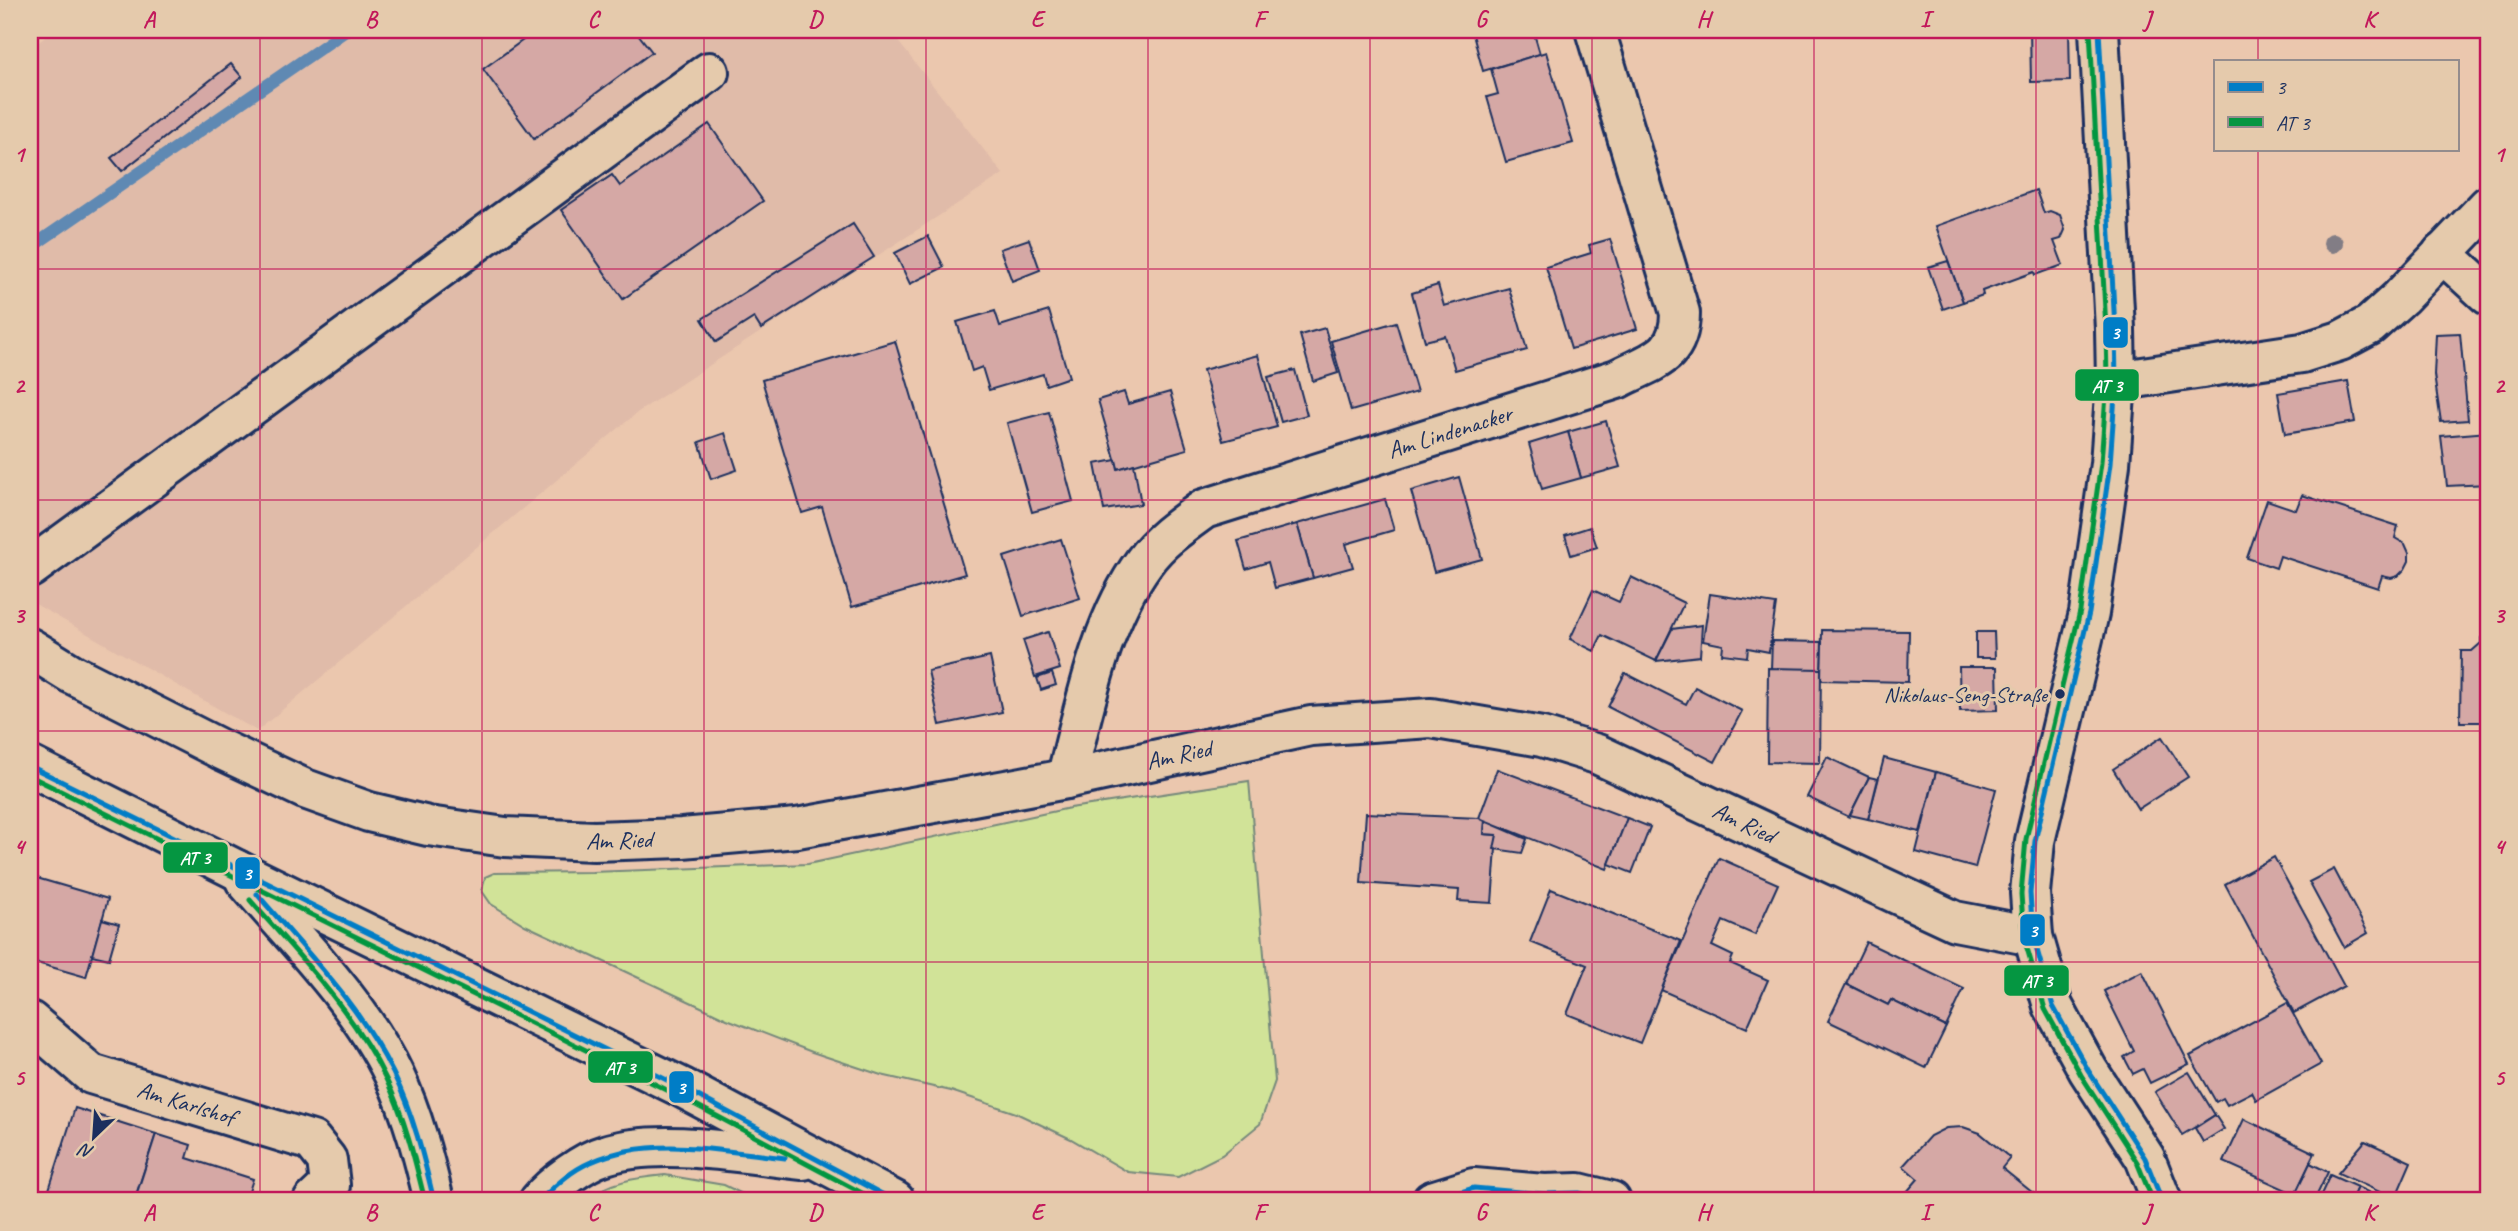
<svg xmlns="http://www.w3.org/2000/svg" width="2518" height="1231" viewBox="0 0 2518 1231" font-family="Caveat,sans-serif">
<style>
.built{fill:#e0bba9}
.green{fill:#d1e398;stroke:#76897b;stroke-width:2}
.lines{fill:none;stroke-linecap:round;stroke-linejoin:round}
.stream{stroke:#5f89b3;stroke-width:12}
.building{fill:#d5a8a5;stroke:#1b2f5e;stroke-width:2}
.minor-casing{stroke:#1b2f5e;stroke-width:44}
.major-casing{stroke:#1b2f5e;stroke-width:44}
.highway-casing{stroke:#1b2f5e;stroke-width:44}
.minor{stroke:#e5caac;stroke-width:38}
.major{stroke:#e5caac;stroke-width:38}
.highway{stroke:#e5caac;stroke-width:38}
.bus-1-casing{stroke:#e5caac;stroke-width:10}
.bus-2-casing{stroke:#e5caac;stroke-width:10}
.bus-1{stroke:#007dc6;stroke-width:5}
.bus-2{stroke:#059641;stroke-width:5}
.tree{fill:#827d85}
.grid{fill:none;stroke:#c2185b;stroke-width:2;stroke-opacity:0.55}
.bus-dot{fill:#1b2f5e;stroke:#e5caac;stroke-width:2.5}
.labels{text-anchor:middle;stroke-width:6;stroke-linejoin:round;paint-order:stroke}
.bus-label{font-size:22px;fill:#1b2f5e;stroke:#e5caac;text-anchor:end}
.street-label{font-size:24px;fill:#1b2f5e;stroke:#e5caac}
.line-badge{stroke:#e5caac;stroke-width:2.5}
.badge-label{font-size:19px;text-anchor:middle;font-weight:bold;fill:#fff}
.neatline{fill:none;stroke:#c2185b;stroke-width:2.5}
.grid-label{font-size:23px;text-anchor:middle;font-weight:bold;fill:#c2185b}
</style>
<rect width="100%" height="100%" fill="#ebc7ae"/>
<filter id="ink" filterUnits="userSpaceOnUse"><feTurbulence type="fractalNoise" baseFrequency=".0143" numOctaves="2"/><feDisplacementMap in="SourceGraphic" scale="14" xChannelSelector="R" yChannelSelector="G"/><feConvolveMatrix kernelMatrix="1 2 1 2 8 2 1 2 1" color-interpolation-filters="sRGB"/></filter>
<g filter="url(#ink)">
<polygon class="built" points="54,30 889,30 1003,174 638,412 257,731 30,601 30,49"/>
<g class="green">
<polygon points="1249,781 1275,1081 1260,1124 1222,1155 1178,1177 1128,1172 1071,1139 1016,1113 951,1091 881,1075 812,1052 727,1019 525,925 491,904 482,891 485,877 494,873 592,872 808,864 1070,808"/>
<path d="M665,1175L724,1185L757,1201H585C608,1181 636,1178 665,1175Z"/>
</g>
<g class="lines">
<polyline class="stream" points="30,248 347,30"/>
</g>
<g class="building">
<polygon points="537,30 635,30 652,52 534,139 483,69"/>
<polygon points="1461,30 1533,30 1540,54 1483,71 1472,31 1462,34"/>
<polygon points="2030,30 2069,30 2070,81 2031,82"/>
<polygon points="1546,52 1573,143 1506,162 1487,97 1498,94 1491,69"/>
<polygon points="231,64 242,77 122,171 111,158"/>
<polygon points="709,124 763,201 623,299 561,210 612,175 620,186"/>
<polygon points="2036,190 2044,213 2050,211 2060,215 2065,230 2061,239 2054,241 2063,265 2035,275 2034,272 1982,291 1983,295 1963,302 1936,226"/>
<polygon points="853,224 874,257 761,329 754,318 716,342 702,319"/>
<polygon points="928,236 944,267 910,284 895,253"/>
<polygon points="1029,239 1040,270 1012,281 1000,249"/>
<polygon points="1610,239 1637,329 1571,349 1546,267 1591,253 1589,245"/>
<polygon points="1948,261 1963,302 1943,309 1928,267"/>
<polygon points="1438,285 1444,306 1509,288 1527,350 1455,370 1445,336 1425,341 1412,293"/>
<polygon points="995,311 1000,326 1049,311 1069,377 1046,385 1043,374 989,390 982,367 972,371 957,322"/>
<polygon points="1396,322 1417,392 1351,411 1331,341"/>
<polygon points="1325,328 1338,373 1313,381 1300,335"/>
<polygon points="2460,333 2468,420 2441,422 2434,375 2436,334"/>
<polygon points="895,341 965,574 852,607 822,507 802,513 762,380"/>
<polygon points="1258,355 1277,427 1223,441 1203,370"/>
<polygon points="1295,370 1307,415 1281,422 1268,377"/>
<polygon points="2348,381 2355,422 2285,434 2278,393"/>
<polygon points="1124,392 1128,404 1170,392 1187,449 1118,469 1098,400"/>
<polygon points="1049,412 1073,501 1032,512 1007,423"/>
<polygon points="1606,421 1620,467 1581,478 1568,432"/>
<polygon points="1568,432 1581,478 1542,489 1529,444"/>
<polygon points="2488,432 2488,484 2447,486 2441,436"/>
<polygon points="725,433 737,470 711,479 699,442"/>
<polygon points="1116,460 1118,469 1134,464 1141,504 1104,510 1095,464"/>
<polygon points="1459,477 1482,559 1434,572 1411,491"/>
<polygon points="2302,495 2398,526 2395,538 2405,544 2409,553 2409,561 2405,569 2398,576 2391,578 2382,576 2378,588 2280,556 2276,568 2247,558 2267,500 2296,510"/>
<polygon points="1385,499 1394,530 1346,544 1353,567 1313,578 1297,524"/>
<polygon points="1297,524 1313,578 1275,588 1268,562 1246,569 1238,541"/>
<polygon points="1590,527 1597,547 1571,555 1565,535"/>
<polygon points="1061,539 1080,598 1023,616 1004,557"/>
<polygon points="1631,577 1684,603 1656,661 1602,635 1594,651 1570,639 1593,590 1619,602"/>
<polygon points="1710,594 1776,604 1769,652 1748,648 1747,657 1722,654 1723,645 1703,641"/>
<polygon points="1702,625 1700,656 1656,661 1672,629"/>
<polygon points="1822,630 1909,631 1908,682 1821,680"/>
<polygon points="1048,632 1060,669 1035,677 1023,640"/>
<polygon points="1976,632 1994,632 1995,658 1976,658"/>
<polygon points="2481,638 2488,638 2488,722 2460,722 2461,651 2472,651 2481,643"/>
<polygon points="1772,641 1822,642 1821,669 1771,669"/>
<polygon points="990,657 1002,712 940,725 928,671"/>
<polygon points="1959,667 1997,667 1998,710 1960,711"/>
<polygon points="1768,668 1821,669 1820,763 1767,762"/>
<polygon points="1052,673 1056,685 1041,690 1037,678"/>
<polygon points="1625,673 1686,704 1695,687 1742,711 1715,762 1608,707"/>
<polygon points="2162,737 2188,777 2138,809 2113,769"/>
<polygon points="1827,757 1869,777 1849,817 1807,797"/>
<polygon points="1884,758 1936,772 1920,832 1868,819"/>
<polygon points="1497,769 1627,818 1607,869 1479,818"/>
<polygon points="1936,772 1996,789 1975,868 1916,852"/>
<polygon points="1869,777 1878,779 1868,819 1850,815"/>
<polygon points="1366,813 1479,818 1485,821 1484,834 1497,835 1492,903 1458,901 1459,890 1361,883"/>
<polygon points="1627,818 1650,827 1632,873 1609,864"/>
<polygon points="1485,821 1527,839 1522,853 1494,849 1497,835 1484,834"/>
<polygon points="2274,857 2344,986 2294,1013 2225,884"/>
<polygon points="1719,858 1778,884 1755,935 1723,921 1712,946 1733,956 1730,963 1768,980 1747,1028 1661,990"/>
<polygon points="2334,869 2368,933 2344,947 2309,882"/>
<polygon points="30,876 108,899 86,977 30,961"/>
<polygon points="1551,889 1681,941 1640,1043 1567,1014 1587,965 1530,942"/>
<polygon points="102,919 119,924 109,959 92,955"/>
<polygon points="1866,942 1964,989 1946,1027 1891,1000 1888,1005 1846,984"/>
<polygon points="2142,971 2189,1064 2150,1083 2143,1069 2133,1074 2124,1057 2134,1051 2104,991"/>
<polygon points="1846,984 1888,1005 1891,1000 1946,1027 1926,1068 1828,1021"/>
<polygon points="2287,1003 2321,1064 2256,1100 2252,1092 2227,1105 2223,1098 2216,1102 2190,1056"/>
<polygon points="2189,1072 2215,1115 2182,1135 2155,1092"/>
<polygon points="75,1108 156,1134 134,1201 64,1201 47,1196"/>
<polygon points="2215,1115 2224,1129 2203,1142 2195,1128"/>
<polygon points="2244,1119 2315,1153 2295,1194 2224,1162"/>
<polygon points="1963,1127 1980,1133 2010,1158 2002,1168 2043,1201 1899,1201 1918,1179 1903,1166 1930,1136 1946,1128"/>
<polygon points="156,1134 191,1145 187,1158 253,1179 246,1201 153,1201 136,1196"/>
<polygon points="2365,1141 2411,1162 2395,1199 2338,1173"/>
<polygon points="2310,1163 2328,1172 2314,1201 2297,1201 2293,1199"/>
<polygon points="2330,1175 2357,1187 2351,1201 2318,1201"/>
<polygon points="2357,1187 2387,1201 2351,1201"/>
</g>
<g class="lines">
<defs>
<g id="minor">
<polyline points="2099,30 2115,329 2116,381 2110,464 2089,613 2035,841 2030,893 2033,936 2053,1006 2088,1070 2145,1158 2162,1201"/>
<polyline points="2442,253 2488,295"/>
<polyline points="2116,381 2302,353 2340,341 2370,325 2401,297 2488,206"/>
<polyline points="30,568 709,72"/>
<path id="s1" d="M30,648L72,674L220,749L305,789L369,812L428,826L505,837L594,841L682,838L797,828L1066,779L1311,726L1431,718L1542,737L1597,754L1955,921L2033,936"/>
<path id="s2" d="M1066,779C1085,707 1099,624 1144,562C1160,540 1182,525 1204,509L1617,379C1651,361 1680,358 1680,313L1595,30"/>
<path id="s3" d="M30,1021L91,1074L312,1141L327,1160L330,1185L313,1201"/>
</g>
<polyline id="major" points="30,766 237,870"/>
<g id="highway">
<polyline points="237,870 681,1087 895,1201"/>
<path d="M245,880C296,940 360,1003 394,1075C413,1115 424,1158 434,1201"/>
<path d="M539,1201C552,1185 584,1161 605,1155C660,1137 745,1154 803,1160"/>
<polyline points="1432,1201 1474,1188 1544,1194 1579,1193 1611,1201"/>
</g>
</defs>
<use href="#minor" class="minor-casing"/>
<use href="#major" class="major-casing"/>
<use href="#highway" class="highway-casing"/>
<use href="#minor" class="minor"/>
<use href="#major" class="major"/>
<use href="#highway" class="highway"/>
<defs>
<g id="bus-1">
<polyline points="2099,30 2115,329 2116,381 2110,464 2089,613 2035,841 2030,893 2033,936 2053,1006 2088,1070 2145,1158 2162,1201"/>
<polyline points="30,766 681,1087 895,1201"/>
<path d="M257,894C306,951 360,1006 393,1073C413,1113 424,1158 434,1201"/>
<path d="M539,1201C555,1186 570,1171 591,1162C650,1135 723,1151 785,1158"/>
<polyline points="1432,1201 1474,1188 1544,1194 1579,1193 1611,1201"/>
</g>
<g id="bus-2">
<polyline points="2090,30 2106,329 2107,381 2101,463 2080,611 2026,839 2021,894 2024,938 2045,1009 2081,1075 2137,1162 2153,1201"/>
<polyline points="30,776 677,1095 877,1201"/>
<path d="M250,900C299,956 353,1011 386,1079C405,1118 415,1160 425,1201"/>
<polyline points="1461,1201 1475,1197 1526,1201"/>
</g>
</defs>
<use href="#bus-1" class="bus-1-casing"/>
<use href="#bus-2" class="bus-2-casing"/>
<use href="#bus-1" class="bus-1"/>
<use href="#bus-2" class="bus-2"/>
</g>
<circle class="tree" cx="2333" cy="243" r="10"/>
</g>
<path class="grid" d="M260,30V1201M482,30V1201M704,30V1201M926,30V1201M1148,30V1201M1370,30V1201M1592,30V1201M1814,30V1201M2036,30V1201M2258,30V61M2258,149V1201M30,269H2488M30,500H2488M30,731H2488M30,962H2488"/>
<circle class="bus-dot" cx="2060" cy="694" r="6"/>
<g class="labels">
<g class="bus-label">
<text x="2047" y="702">Nikolaus-Seng-Straße</text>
</g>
<g class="street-label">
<text dy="8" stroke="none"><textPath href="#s2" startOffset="570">Am Lindenacker</textPath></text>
<text dy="8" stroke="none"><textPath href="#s1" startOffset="1197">Am Ried</textPath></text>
<text dy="8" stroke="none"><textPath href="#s1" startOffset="1785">Am Ried</textPath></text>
<text dy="8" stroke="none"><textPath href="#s1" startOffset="630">Am Ried</textPath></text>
<text dy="8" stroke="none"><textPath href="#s3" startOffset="180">Am Karlshof</textPath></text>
</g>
</g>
<g class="line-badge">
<rect x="2102" y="316" width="27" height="33" rx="7" fill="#007dc6"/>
<rect x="2074" y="368" width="66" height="34" rx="7" fill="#059641"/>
<rect x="162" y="841" width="67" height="33" rx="7" fill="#059641"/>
<rect x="234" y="856" width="27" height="34" rx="7" fill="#007dc6"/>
<rect x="2019" y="913" width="27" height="34" rx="7" fill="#007dc6"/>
<rect x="2003" y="964" width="67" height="33" rx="7" fill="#059641"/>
<rect x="587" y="1050" width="67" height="34" rx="7" fill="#059641"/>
<rect x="668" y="1070" width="27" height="34" rx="7" fill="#007dc6"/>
</g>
<g class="badge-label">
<text x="2115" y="339">3</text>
<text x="2107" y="392">AT 3</text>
<text x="195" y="864">AT 3</text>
<text x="247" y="880">3</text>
<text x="2033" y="937">3</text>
<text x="2037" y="987">AT 3</text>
<text x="620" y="1074">AT 3</text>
<text x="681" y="1094">3</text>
</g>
<rect width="2518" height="1231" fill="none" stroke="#e5caac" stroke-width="77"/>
<rect x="2214" y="60" width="245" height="91" fill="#e5caac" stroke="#948c8d" stroke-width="2"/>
<rect x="2228" y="82" width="35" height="10" fill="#007dc6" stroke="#948c8d" stroke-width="2"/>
<text x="2276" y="94" font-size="21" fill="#1b2f5e">3</text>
<rect x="2228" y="117" width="35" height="10" fill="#059641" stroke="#948c8d" stroke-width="2"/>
<text x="2276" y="130" font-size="21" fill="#1b2f5e">AT 3</text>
<g transform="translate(94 1137) rotate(205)" stroke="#e5caac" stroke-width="5" paint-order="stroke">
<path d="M0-5L12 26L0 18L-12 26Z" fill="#1b2f5e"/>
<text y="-10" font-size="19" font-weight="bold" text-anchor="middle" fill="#1b2f5e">N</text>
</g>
<rect x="38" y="38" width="2442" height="1154" class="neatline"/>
<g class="grid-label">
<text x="149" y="27">A</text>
<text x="371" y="27">B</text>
<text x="593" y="27">C</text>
<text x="815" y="27">D</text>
<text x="1037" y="27">E</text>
<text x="1259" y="27">F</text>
<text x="1481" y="27">G</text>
<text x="1703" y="27">H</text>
<text x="1925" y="27">I</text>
<text x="2147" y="27">J</text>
<text x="2369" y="27">K</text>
<text x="19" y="162">1</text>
<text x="2499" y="162">1</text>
<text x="19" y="393">2</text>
<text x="2499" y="393">2</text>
<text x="19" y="623">3</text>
<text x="2499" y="623">3</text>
<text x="19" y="854">4</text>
<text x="2499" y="854">4</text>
<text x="19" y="1085">5</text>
<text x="2499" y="1085">5</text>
<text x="149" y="1220">A</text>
<text x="371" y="1220">B</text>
<text x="593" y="1220">C</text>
<text x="815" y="1220">D</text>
<text x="1037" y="1220">E</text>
<text x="1259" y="1220">F</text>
<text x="1481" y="1220">G</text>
<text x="1703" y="1220">H</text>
<text x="1925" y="1220">I</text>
<text x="2147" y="1220">J</text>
<text x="2369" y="1220">K</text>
</g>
</svg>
